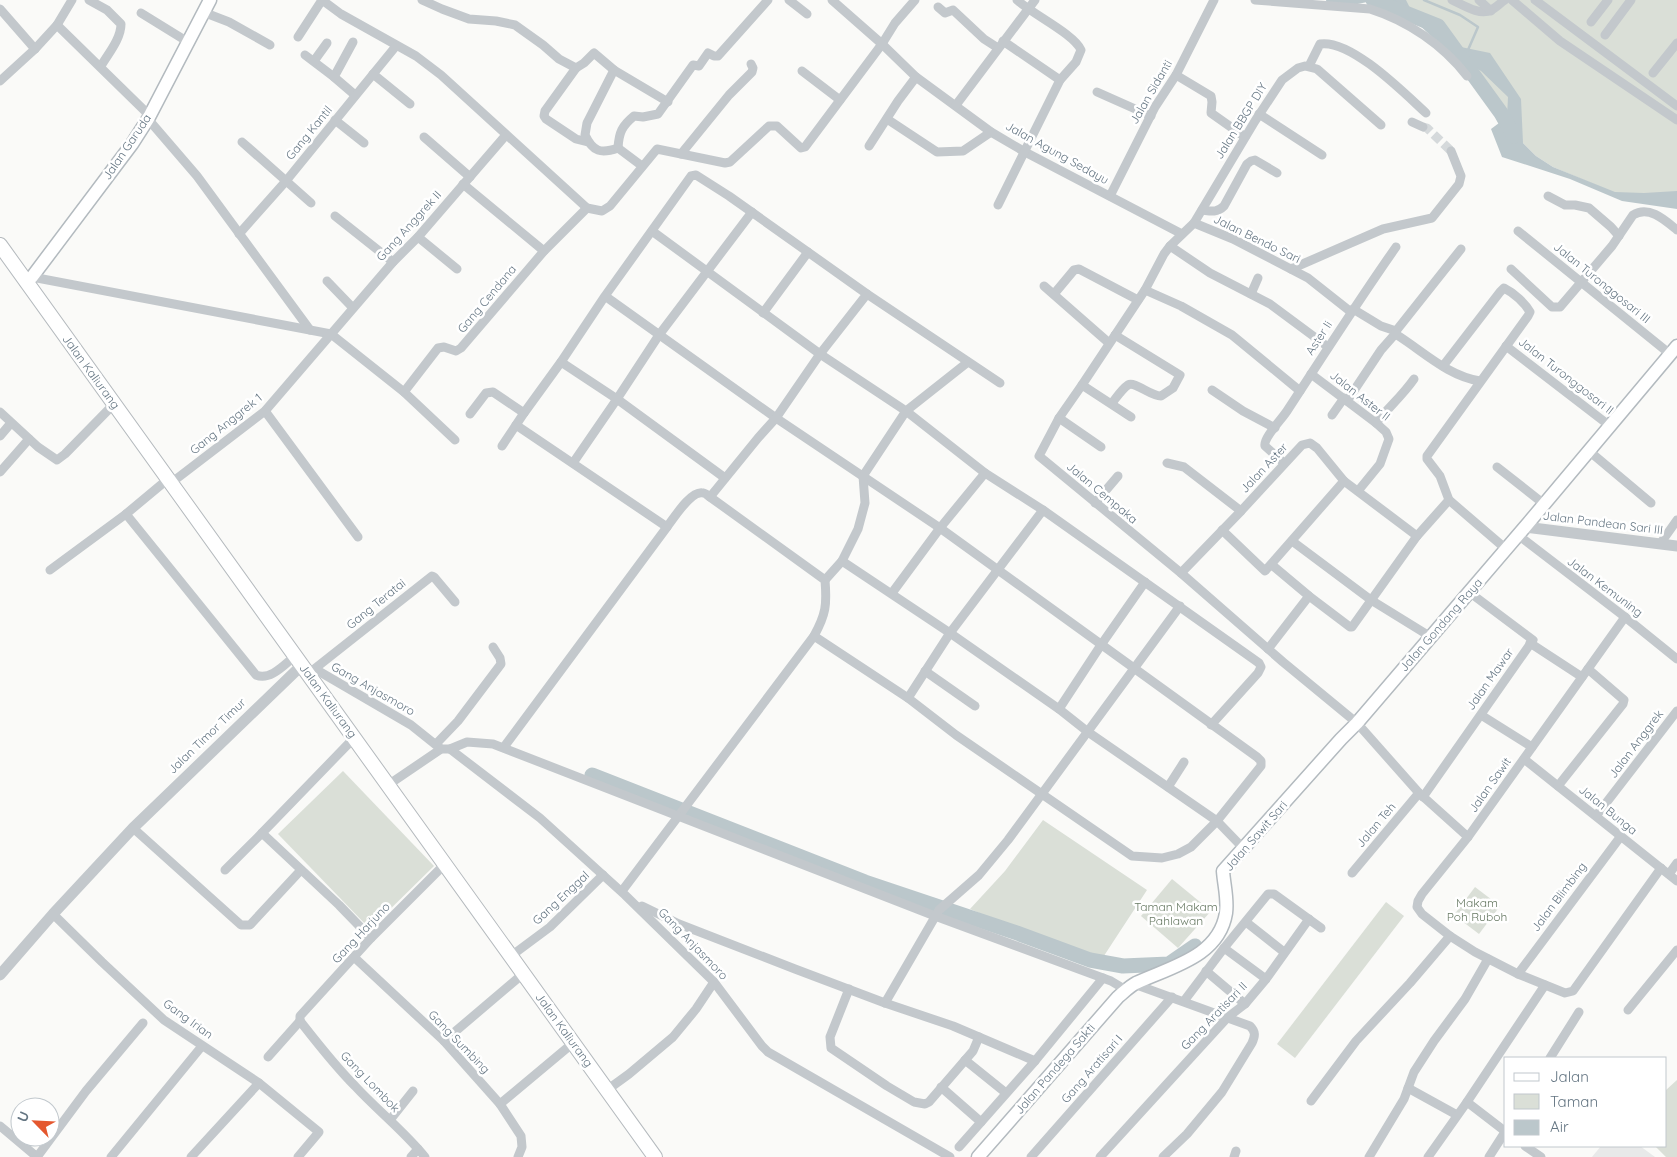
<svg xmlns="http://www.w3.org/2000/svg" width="1677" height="1157" viewBox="0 0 1677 1157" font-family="Quicksand,sans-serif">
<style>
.built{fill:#e8e9e9}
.green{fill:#dadfd7}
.water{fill:#bbc7cb}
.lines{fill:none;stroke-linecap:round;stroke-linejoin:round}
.stream{stroke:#bbc7cb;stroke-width:2.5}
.river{stroke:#bbc7cb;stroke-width:15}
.minor-tunnel{stroke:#d5d9db;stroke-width:9;stroke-dasharray:9 4.5;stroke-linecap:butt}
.secondary-casing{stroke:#b3babf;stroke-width:15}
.primary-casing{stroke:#b5babe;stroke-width:16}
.minor{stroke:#c3c8cc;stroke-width:9}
.tertiary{stroke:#c3c8cc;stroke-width:11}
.secondary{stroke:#fff;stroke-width:12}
.primary{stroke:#fff;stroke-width:14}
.labels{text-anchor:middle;stroke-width:5;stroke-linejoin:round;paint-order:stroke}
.street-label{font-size:12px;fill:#657683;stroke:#fff}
.park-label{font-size:12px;fill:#687a64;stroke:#fff}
</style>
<rect width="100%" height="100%" fill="#fafaf8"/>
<polygon class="built" points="1601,1146 1640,1146 1655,1157 1592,1157"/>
<g class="green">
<polygon points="1373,0 1677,0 1677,200 1615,193 1553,167 1536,156 1523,143 1438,26"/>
<polygon points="343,771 434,866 370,929 278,834"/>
<polygon points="1043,820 1147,890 1098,965 970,909 1005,871"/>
<polygon points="1172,879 1211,911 1178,948 1141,916"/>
<polygon points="1475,887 1500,906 1479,934 1454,915"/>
<polygon points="1386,902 1404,916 1295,1058 1277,1044"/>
<polygon points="1677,1080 1677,1157 1666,1157 1655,1146 1666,1146 1666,1090"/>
</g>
<polygon class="water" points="1326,0 1406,0 1410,8 1432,24 1456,46 1490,53 1521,99 1523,143 1536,156 1553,167 1615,192 1644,193 1677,191 1677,209 1622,201 1570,179 1502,157 1491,129 1507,117 1508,97 1481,71 1446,50 1415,21 1372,1 1348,6 1327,5"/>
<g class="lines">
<polyline class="stream" points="1424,0 1460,15 1478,27 1468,50"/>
<g class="river">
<polyline points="1373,0 1438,26 1501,113 1514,136"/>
<polyline points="592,775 865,882 1017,933 1090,960 1123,966 1169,964 1195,946"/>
</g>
<polyline class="minor-tunnel" points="1423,127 1427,128 1451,151"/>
<defs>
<g id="secondary">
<polyline points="26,282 32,277 132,144 148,119 210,0"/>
<path d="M978,1157L1118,997C1124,992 1130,986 1136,983C1170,967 1219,957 1226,913C1228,899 1224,885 1223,871L1341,739L1357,723L1525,527L1677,346"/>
</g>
<polyline id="primary" points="0,245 655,1157"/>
</defs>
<use href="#secondary" class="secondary-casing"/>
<use href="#primary" class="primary-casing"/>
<g class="minor">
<path d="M89,0L107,10L121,24C121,39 108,54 101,66"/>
<polyline points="322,0 341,14 416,56 441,75 587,208 602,211 610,206 657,149 725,163 730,162 769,126 777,126 801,148 805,147 882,44 895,23 915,0"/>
<polyline points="422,0 442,9 469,19 496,21 515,25 543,45 559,59 576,68 584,63 594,53 614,70 668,102"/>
<polyline points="789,0 807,14"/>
<polyline points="832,0 882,44 916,77 991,132 1025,152 1182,234"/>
<path d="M1255,0L1370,9C1408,21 1443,45 1467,76"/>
<path d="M1452,0C1463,5 1480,16 1491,10C1496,8 1500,3 1505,0"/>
<polyline points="1479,0 1491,11"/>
<polyline points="1512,0 1560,41 1677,120"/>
<polyline points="1535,0 1677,106"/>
<polyline points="938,7 945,13 953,10 984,39 998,48"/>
<polyline points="0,9 35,49"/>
<polyline points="203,12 229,22 270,45"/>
<polyline points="141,13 188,42"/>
<polyline points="1591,22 1608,0"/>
<polyline points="57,25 72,0"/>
<polyline points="1605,35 1631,0"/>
<polyline points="298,37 322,0"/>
<polyline points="1003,41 1060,80"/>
<polyline points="353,42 334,77 355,95"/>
<polyline points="305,55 334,77"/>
<polyline points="314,61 327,43"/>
<path d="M1309,66L1320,44C1351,39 1404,93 1426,113"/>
<polyline points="576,68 545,111 544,116 546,119 576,139 588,142"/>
<path d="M614,70L587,123L585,135C593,152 601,154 618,148"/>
<polyline points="802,71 840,100"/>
<polyline points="1653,73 1677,43"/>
<polyline points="373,74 410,104"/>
<polyline points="1176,75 1211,96 1212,102 1211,113 1245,137"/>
<polyline points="0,81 35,49 57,25 149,115"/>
<polyline points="1097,92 1151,116"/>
<polyline points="956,105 1035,0"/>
<polyline points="1259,114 1322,155"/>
<polyline points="148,119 197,176 310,330"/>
<polyline points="887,119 937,152 963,151 991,132"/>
<polyline points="335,120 364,143"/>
<polyline points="1412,122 1423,127"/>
<polyline points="1381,125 1317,69 1305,66 1298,68 1282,80 1255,121 1194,223 1170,246 1164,254 1145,290 1082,385 1059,418 1039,456 1181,573 1283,662 1357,723 1419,793 1468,837"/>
<polyline points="424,137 470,177"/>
<polyline points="242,142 311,203"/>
<polyline points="869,146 898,101 916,77"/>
<path d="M618,148C619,132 622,126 634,116L643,117L658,114L693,65L699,66L708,53L714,56H718L768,0"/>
<polyline points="618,148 642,166"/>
<polyline points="681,154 729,95 752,72 753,68 751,64"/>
<polyline points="463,184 544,251"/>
<polyline points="1110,196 1155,107 1176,75 1214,0"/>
<polyline points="1548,196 1565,205 1575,205 1589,208 1611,227 1619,236"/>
<path d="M998,205L1060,80L1076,62L1081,50C1074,34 1032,14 1017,0"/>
<path d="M1202,210C1211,211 1217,213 1224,206L1247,164L1251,161L1255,160L1277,173"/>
<polyline points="335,216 393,262"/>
<polyline points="1194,223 1233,239 1308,278 1351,312"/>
<polyline points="652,231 820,354 906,411 968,362"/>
<polyline points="1518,231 1670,354"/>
<polyline points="239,234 286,181 396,46"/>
<polyline points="418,237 457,269"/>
<polyline points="1170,246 1210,273 1270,304 1328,347"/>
<polyline points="1291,269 1383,229 1432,218 1459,184 1461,176 1451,151"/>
<path d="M1511,269L1552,307H1560L1612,246L1633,215C1649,205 1665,220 1677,230"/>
<polyline points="32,277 331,334 404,392 455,440"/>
<polyline points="327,281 353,308"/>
<polyline points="1044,286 1109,343"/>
<polyline points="1145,290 1181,306 1232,335 1300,391"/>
<polyline points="867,294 1000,383"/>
<polyline points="1054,294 1074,270 1079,269 1138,300"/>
<polyline points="1251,294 1258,278"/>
<polyline points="1353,309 1381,326 1396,331"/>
<polyline points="763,313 808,252"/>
<polyline points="1396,331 1461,249"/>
<path d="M1396,331L1397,335C1424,352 1448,376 1480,381"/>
<polyline points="1506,346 1610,426"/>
<polyline points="561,362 617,399 725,478"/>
<path d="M1443,366L1500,292L1504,288C1514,293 1525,303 1530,312L1528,316L1427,456V459L1440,476L1449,500L1506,549"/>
<polyline points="1311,374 1376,423 1386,432 1389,439 1380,464 1358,491"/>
<polyline points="1082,385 1131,417"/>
<polyline points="1212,390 1243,411 1275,428"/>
<polyline points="404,392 438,348 444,347 456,351 461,348 544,251 587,208"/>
<polyline points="1347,401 1381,350 1396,333"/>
<path d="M1112,403C1116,398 1122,389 1128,385C1135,381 1150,396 1161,396L1173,388L1180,375L1115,335"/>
<polyline points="265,411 358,537"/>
<polyline points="0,412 38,447 57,460 65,454 114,404"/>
<polyline points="470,414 486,393 493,392 524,413"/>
<polyline points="1332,415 1344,398"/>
<polyline points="1059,418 1101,447"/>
<path d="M1376,423C1388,408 1403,395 1414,379"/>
<polyline points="516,425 667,527"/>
<polyline points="0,436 11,423"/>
<polyline points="502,446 524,413 561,362 605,296 691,176 696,175 729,196 867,294 820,354 776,418 605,296"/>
<polyline points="1589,451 1651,503"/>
<polyline points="573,463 617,399 659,335 752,212"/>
<polyline points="1167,463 1184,467 1241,511"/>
<path d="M1284,463L1265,446C1263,438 1282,419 1287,411C1323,356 1358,301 1396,247"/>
<polyline points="1497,467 1544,504"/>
<polyline points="0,472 29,439"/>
<polyline points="171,483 265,411 393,262 418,237 506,135"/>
<polyline points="710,497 758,438 776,418 940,528 1257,757 1261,761 1261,766 1217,821 1191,847 1178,854 1162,858 1132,856 956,735 908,698 814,636"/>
<polyline points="1095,503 1118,476"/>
<path d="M126,514L256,675C270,681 284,665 295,656"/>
<polyline points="1222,530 1265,571 1344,481"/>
<polyline points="1518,535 1625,617 1677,659"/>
<polyline points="1292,541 1371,600 1431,637"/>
<polyline points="1660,544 1677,520"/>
<polyline points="842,561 950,633 1059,709 1088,732 1217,821 1244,849"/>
<polyline points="1272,565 1309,596 1350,627 1352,627 1417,536 1449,500"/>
<polyline points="50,570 126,514 168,479"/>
<polyline points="1181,573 1241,511 1302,445 1310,443 1317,448 1344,481 1417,536"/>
<polyline points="825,580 842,561 858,529 865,503 863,476 906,411 985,473 1043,510 1259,663 1261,667 1258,673 1211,725"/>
<polyline points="892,593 940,528 985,473"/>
<polyline points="1625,617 1468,837 1422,894 1418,901 1417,907 1422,914 1450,936 1475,952 1518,974 1565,993 1573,991 1661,868"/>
<polyline points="1530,643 1582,677"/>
<polyline points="1268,649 1309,596"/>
<polyline points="315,669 411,725 441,749"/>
<polyline points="925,671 975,706"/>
<polyline points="308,674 432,576 434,577 455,602"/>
<polyline points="908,698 950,633 1043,510"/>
<polyline points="1059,709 1101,645 1145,582"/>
<polyline points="1481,715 1532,747"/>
<polyline points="354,738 262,833 339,905 371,938"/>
<polyline points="436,744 458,721 501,664 500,658 493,647"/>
<path d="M504,747L667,527C674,518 691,490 703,493C706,493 708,496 710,497L825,580C827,605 826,614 814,636L622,891"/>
<polyline points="450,749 540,818 625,895 714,982 762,1046 768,1052 950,1157"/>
<polyline points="1524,759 1677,881"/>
<polyline points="388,785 441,749 450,749 467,742 493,744 935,916 1111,981 1126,990"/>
<polyline points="1558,786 1623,704 1624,700 1588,669"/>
<polyline points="1168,787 1184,762"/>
<polyline points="1423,797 1533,640 1469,592"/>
<polyline points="1596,816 1677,711"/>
<polyline points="133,828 241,925 250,925 301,870"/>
<polyline points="225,870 262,833"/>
<polyline points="1352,873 1419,793"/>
<polyline points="1669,874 1677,863"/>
<polyline points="642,906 679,924 795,969 885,1003 953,1026 1035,1061"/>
<polyline points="53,914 102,962 164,1020 259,1083 319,1132 298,1157"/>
<polyline points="1246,922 1284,952"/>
<polyline points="1224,948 1266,979"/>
<polyline points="511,956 550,927 603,875"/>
<polyline points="355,958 444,1041 500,1104 521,1136 522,1147 518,1157"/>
<polyline points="1206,971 1245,1004"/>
<polyline points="1518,974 1621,836"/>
<path d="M1134,984L1250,1026C1256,1032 1255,1036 1252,1043L1222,1092L1187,1134L1163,1157"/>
<polyline points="849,989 830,1037 831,1048 887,1086 914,1102 925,1104 929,1102 973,1051 979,1037"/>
<polyline points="1184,1001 1224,948 1268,894 1274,894 1321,928"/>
<polyline points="885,1003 939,910 979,875 1008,840 1180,606"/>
<polyline points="1628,1010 1677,950"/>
<polyline points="300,1021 300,1016 371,938 445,864"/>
<path d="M300,1021C318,1044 335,1066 355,1086C377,1110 404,1131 425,1157"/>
<polyline points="444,1041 524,973"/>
<polyline points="268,1057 300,1021"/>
<polyline points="1550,1058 1579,1012"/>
<polyline points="965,1060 1006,1093"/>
<polyline points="941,1087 981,1122"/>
<polyline points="1408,1088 1457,1115"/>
<polyline points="607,1090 629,1074 673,1037 696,1009 714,982"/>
<polyline points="1311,1101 1356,1041 1410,983 1450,936"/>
<polyline points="1467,1102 1506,1132"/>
<polyline points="500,1104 573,1043"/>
<polyline points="390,1120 413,1091"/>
<polyline points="0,1126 37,1157"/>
<polyline points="1525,1146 1541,1157"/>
<polyline points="959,1147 1035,1061 1103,978"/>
<polyline points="37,1157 86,1091 143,1023"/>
<polyline points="111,1157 202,1046"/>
<polyline points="191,1157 259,1083"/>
<polyline points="411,1157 418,1149"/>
<polyline points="1031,1157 1172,997"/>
<polyline points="1100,1157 1228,1017 1245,1004 1266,979 1309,919"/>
<polyline points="1234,1157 1236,1151"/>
<polyline points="1369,1157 1404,1099 1414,1072 1434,1041 1465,999 1488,959"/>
<polyline points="1428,1157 1467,1102 1545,985"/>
<polyline points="1489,1157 1505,1132"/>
</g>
<g class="tertiary">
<polyline points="1525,527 1677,546"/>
<polyline points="0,975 53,914 133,828 302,665"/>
</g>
<use href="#secondary" class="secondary"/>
<use href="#primary" class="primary"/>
</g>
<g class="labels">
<g class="street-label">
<text transform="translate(1151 92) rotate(-60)" y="4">Jalan Sidanti</text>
<text transform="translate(1241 121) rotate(-58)" y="4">Jalan BBGP DIY</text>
<text transform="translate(309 133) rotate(-51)" y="4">Gang Kantil</text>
<text transform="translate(127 147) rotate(-56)" y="4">Jalan Garuda</text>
<text transform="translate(1057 153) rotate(29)" y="4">Jalan Agung Sedayu</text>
<text transform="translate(409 226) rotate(-48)" y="4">Gang Anggrek II</text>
<text transform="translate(1257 239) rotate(26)" y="4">Jalan Bendo Sari</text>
<text transform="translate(1602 283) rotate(39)" y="4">Jalan Turonggosari III</text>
<text transform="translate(487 299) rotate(-50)" y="4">Gang Cendana</text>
<text transform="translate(1319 338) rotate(-57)" y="4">Aster Ii</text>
<text transform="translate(91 372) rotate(54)" y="4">Jalan Kaliurang</text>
<text transform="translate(1566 376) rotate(38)" y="4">Jalan Turonggosari II</text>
<text transform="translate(1360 396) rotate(38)" y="4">Jalan Aster II</text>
<text transform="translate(226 424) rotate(-39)" y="4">Gang Anggrek 1</text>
<text transform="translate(1264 468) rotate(-47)" y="4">Jalan Aster</text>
<text transform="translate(1102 493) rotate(40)" y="4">Jalan Cempaka</text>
<text transform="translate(1603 523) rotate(7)" y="4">Jalan Pandean Sari III</text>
<text transform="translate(1605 587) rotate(37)" y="4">Jalan Kemuning</text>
<text transform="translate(376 604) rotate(-39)" y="4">Gang Teratai</text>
<text transform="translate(1441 625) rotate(-49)" y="4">Jalan Gondang Raya</text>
<text transform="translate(1490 679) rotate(-55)" y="4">Jalan Mawar</text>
<text transform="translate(373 689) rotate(30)" y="4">Gang Anjasmoro</text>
<text transform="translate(328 701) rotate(54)" y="4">Jalan Kaliurang</text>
<text transform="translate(207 736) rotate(-44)" y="4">Jalan Timor Timur</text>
<text transform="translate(1636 744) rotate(-53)" y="4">Jalan Anggrek</text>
<text transform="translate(1490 785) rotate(-55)" y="4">Jalan Sawit</text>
<text transform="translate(1608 810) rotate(39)" y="4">Jalan Bunga</text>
<text transform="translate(1376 825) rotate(-50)" y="4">Jalan Teh</text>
<text transform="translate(1256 836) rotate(-49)" y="4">Jalan Sawit Sari</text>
<text transform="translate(1559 897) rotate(-53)" y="4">Jalan Blimbing</text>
<text transform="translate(561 898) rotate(-43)" y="4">Gang Enggal</text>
<text transform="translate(361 933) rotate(-47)" y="4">Gang Harjuno</text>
<text transform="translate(693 944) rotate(46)" y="4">Gang Anjasmoro</text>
<text transform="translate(1214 1016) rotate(-46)" y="4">Gang Aratisari II</text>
<text transform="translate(188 1019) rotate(36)" y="4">Gang Irian</text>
<text transform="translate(564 1030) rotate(54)" y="4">Jalan Kaliurang</text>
<text transform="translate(459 1042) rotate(46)" y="4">Gang Sumbing</text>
<text transform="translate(1055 1069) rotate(-49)" y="4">Jalan Pandega Sakti</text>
<text transform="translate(1092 1069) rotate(-49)" y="4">Gang Aratisari I</text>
<text transform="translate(370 1082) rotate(46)" y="4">Gang Lombok</text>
</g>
<g class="park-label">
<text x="1477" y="907">Makam<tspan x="1477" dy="14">Poh Ruboh</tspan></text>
<text x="1176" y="911">Taman Makam<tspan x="1176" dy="14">Pahlawan</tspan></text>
</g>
</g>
<rect x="1504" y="1057" width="162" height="90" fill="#ffffff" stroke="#c1c8cd"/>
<rect x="1514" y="1073" width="25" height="8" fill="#ffffff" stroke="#c1c8cd"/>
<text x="1550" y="1082" font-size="15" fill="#657683">Jalan</text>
<rect x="1514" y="1094" width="25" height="15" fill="#dadfd7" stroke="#c1c8cd"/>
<text x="1550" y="1107" font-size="15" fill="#657683">Taman</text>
<rect x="1514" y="1120" width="25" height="15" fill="#bbc7cb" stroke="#c1c8cd"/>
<text x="1550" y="1132" font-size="15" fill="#657683">Air</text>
<g transform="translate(35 1122) rotate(294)"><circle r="24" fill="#ffffff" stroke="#c1c8cd"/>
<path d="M0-4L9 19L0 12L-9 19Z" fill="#e4572e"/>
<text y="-8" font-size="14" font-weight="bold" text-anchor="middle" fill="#657683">U</text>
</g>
</svg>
